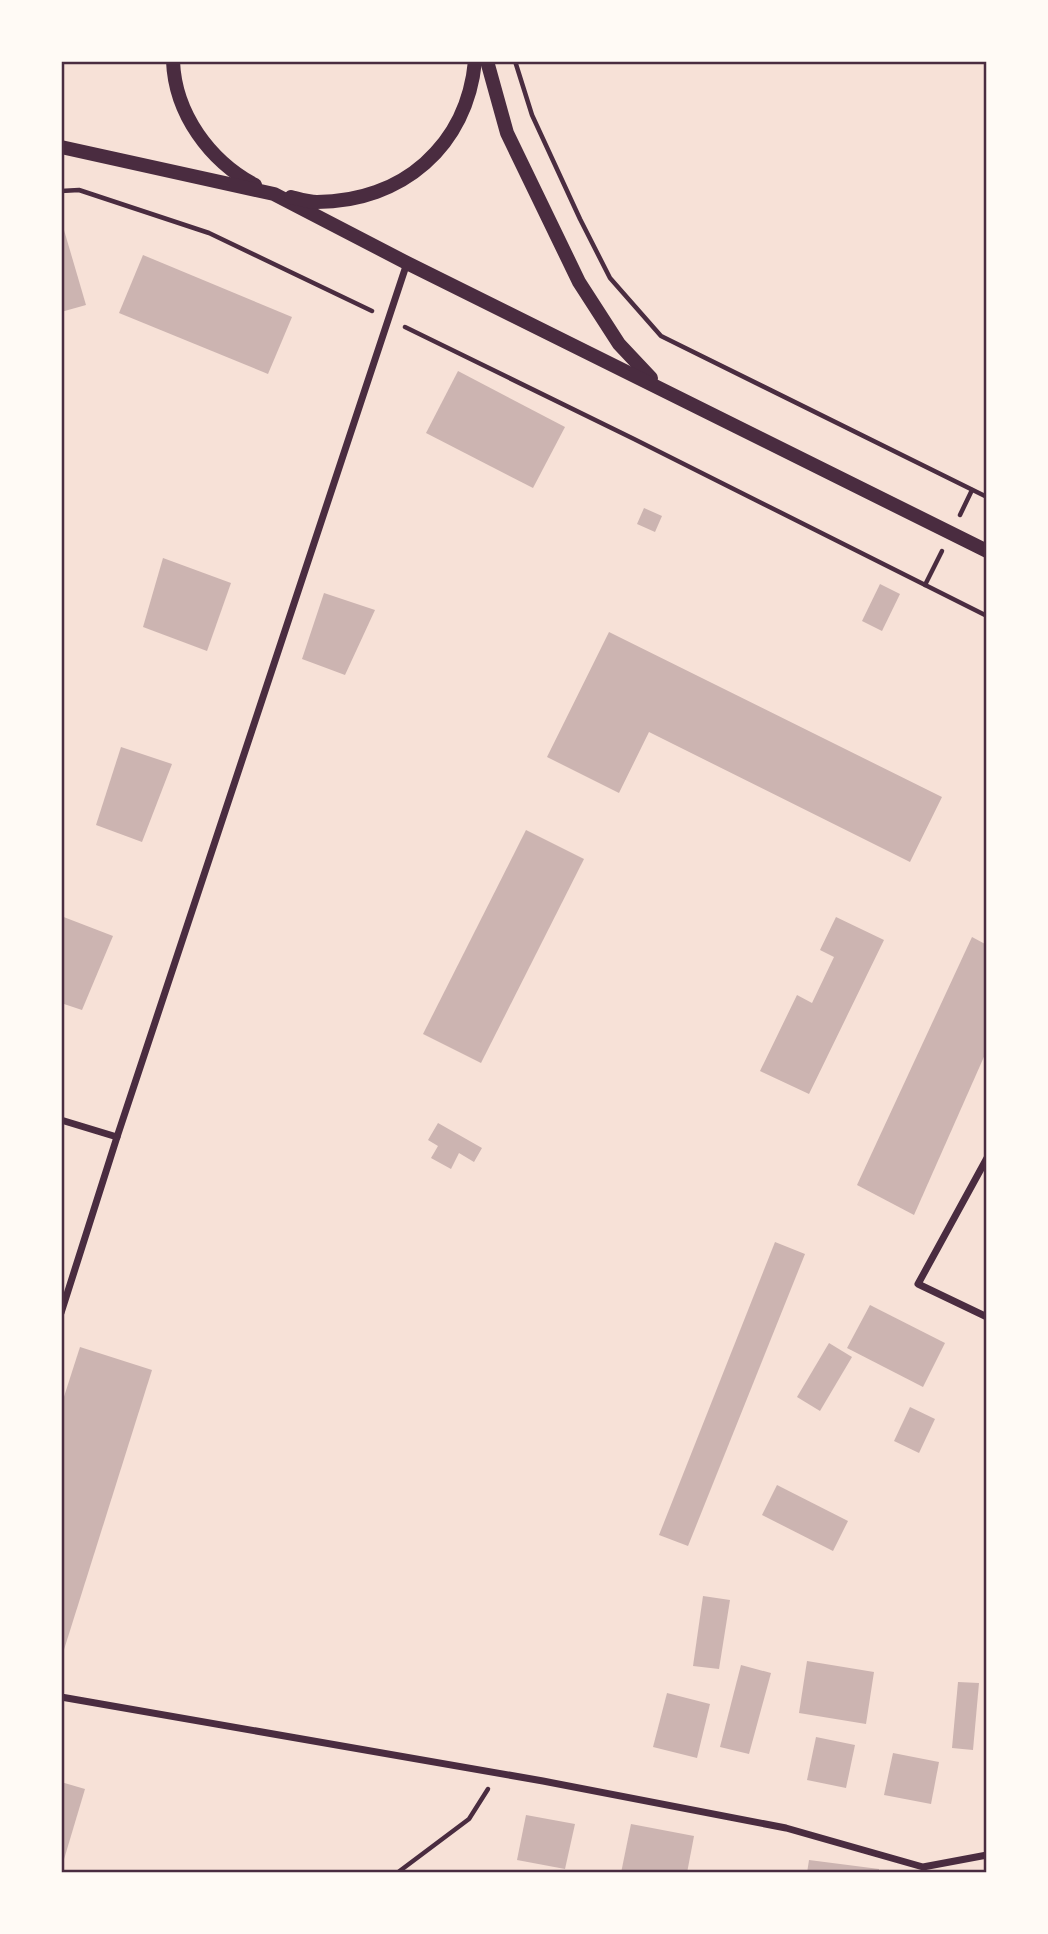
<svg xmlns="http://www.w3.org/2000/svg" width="1048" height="1934" viewBox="0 0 1048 1934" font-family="Barlow,sans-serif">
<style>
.building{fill:#ccb4b1}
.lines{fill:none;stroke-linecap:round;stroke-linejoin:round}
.path{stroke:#4a2c40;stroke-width:4.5}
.minor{stroke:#4a2c40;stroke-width:7}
.secondary{stroke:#4a2c40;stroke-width:14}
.neatline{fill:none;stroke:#4a2c40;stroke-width:2.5}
</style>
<rect width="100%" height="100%" fill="#f7e1d7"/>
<g class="building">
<polygon points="64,230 86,305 61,312 61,231"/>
<polygon points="143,255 292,317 268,374 119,313"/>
<polygon points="458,371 565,427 533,488 426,433"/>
<polygon points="644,508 662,516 655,532 637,524"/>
<polygon points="163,558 231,583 207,651 143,627"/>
<polygon points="880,584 900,594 882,631 862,621"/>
<polygon points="324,593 375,610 345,675 302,659"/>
<polygon points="609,632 942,797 910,862 649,732 619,793 547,757"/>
<polygon points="121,747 172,764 142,842 96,825"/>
<polygon points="526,830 584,859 481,1063 423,1034"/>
<polygon points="61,916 113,936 82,1010 61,1003"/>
<polygon points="836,917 884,940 809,1094 760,1071 797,995 812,1003 834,957 820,950"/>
<polygon points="972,937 987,945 987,1050 914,1215 857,1185"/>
<polygon points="438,1123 482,1148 474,1162 459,1153 451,1169 431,1158 438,1146 428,1140"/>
<polygon points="775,1242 805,1254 688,1546 659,1535"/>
<polygon points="870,1305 945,1343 923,1387 847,1348"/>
<polygon points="829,1343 852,1357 820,1411 797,1397"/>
<polygon points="80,1347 152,1370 62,1656 61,1406"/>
<polygon points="910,1407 935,1419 919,1453 894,1441"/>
<polygon points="777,1485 848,1521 833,1551 762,1515"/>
<polygon points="703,1596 730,1600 719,1669 693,1666"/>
<polygon points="807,1661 874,1672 866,1724 799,1713"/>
<polygon points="741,1665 771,1673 749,1754 720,1747"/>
<polygon points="958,1682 979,1683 973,1750 952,1748"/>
<polygon points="667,1693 710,1704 697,1758 653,1747"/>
<polygon points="816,1737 855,1745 846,1788 807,1780"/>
<polygon points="893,1753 939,1762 931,1804 884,1795"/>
<polygon points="61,1782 85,1789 62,1866 61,1866"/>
<polygon points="526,1815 575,1824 565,1869 517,1860"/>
<polygon points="631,1824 694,1836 687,1873 621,1873"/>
<polygon points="809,1860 879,1869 879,1873 807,1873"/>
</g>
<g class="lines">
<g class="path">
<polyline points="515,61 532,115 580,219 610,278 661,336 987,497"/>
<polyline points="61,191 79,190 209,233 372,311"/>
<polyline points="405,327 634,439 987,616"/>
<polyline points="960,515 972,490"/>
<polyline points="925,585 942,551"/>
<polyline points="397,1873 469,1819 488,1789"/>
</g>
<g class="minor">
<polyline points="61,1120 117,1137"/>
<polyline points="987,1158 918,1284 987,1317"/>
<polyline points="61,1313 117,1137 407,263"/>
<polyline points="61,1697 543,1781 786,1828 923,1867 987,1855"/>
</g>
<g class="secondary">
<path d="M173,61C175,114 210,161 255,185"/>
<polyline points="487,61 507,133 579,282 619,344 651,378"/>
<polyline points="61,147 274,194 407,263 987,551"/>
<path d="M291,197C299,199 309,202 317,202C402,202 467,146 475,61"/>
</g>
</g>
<rect width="1048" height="1934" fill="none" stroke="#fffaf5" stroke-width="126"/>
<rect x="63" y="63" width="922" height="1808" class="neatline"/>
</svg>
